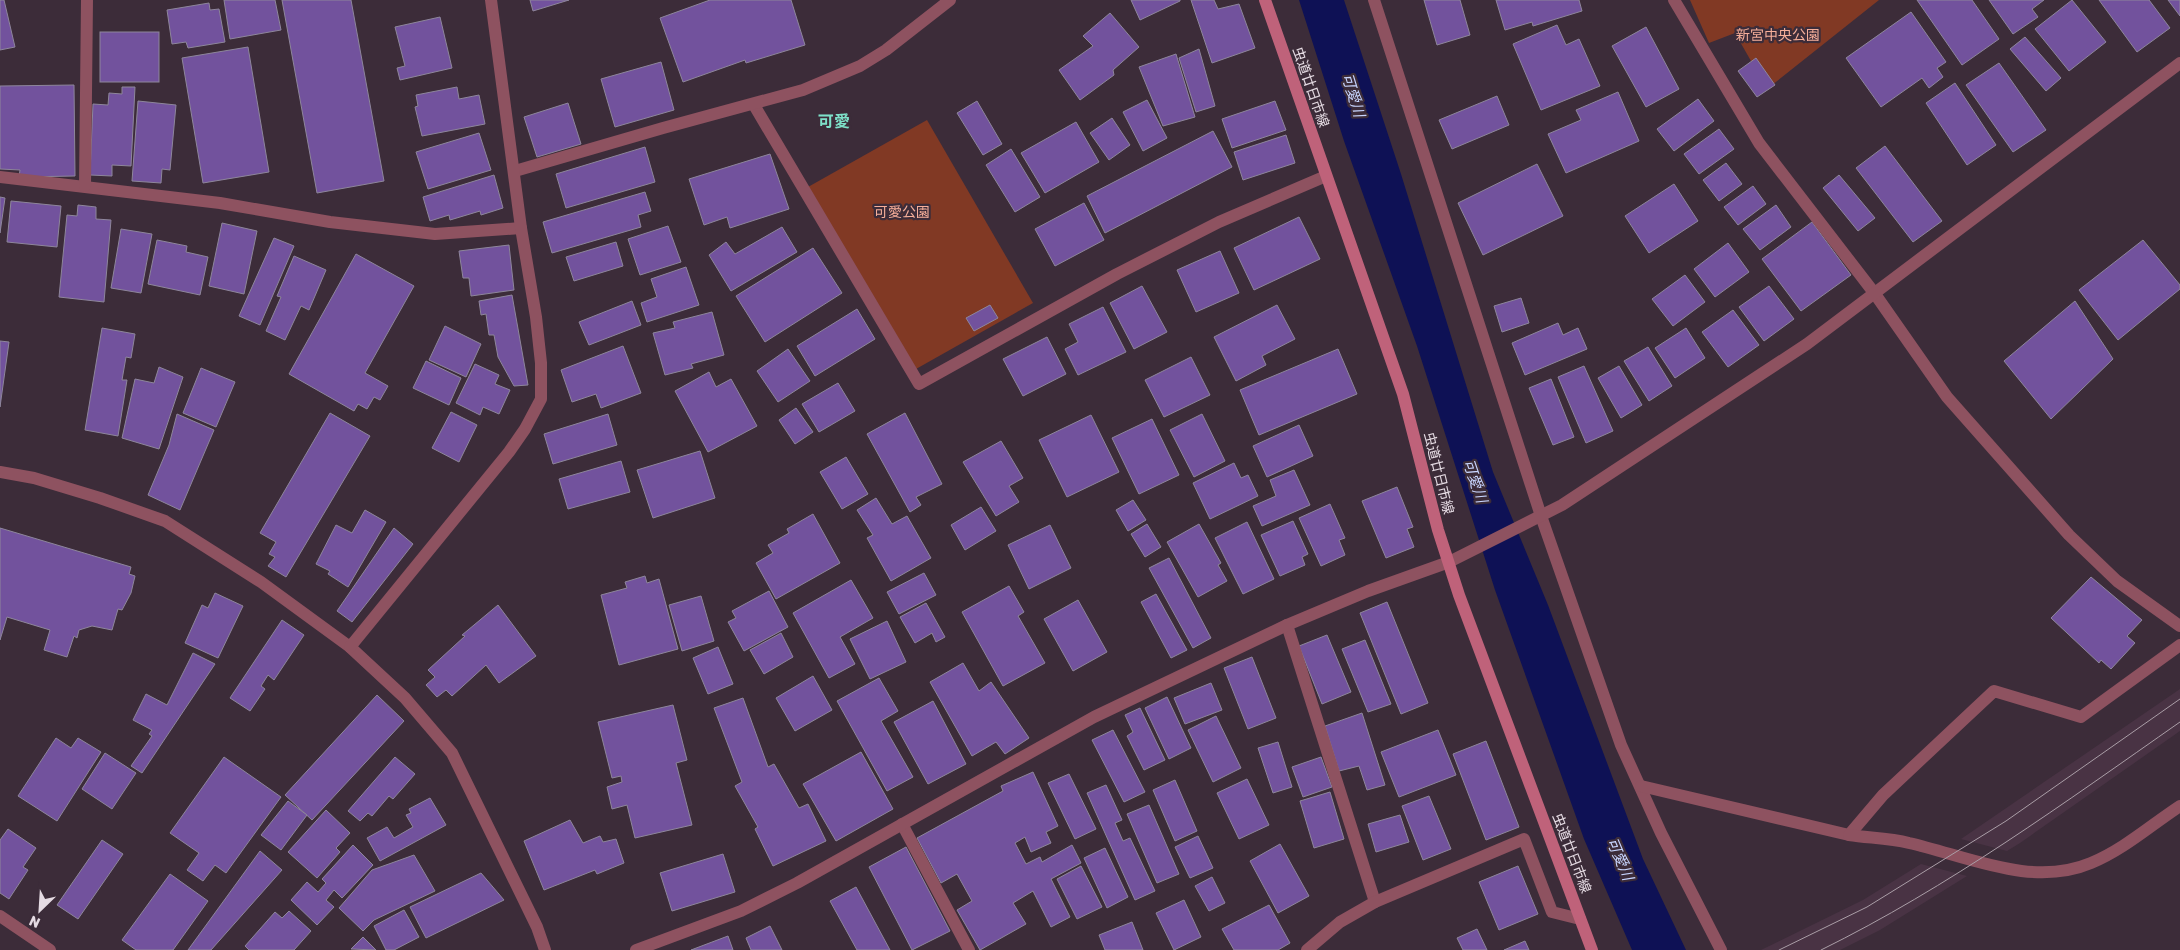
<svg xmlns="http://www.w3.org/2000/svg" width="2180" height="950" viewBox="0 0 2180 950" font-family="Rubik,'Noto Sans JP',sans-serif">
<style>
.built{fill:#493344}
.green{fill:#813924}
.water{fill:#0e1155}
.building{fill:#72529d;stroke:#8e869b}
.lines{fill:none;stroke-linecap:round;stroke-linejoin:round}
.street{stroke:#8e5260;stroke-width:12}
.secondary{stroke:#bf627a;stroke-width:12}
.tram{stroke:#aa9ea7;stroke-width:1}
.labels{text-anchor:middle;stroke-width:4.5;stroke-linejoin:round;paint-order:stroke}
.park-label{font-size:14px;fill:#f7af9a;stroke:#3c2c39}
.street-label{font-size:14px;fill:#e5dbe3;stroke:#3c2c39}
.water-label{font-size:15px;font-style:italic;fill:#c8d5ff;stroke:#3c2c39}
.quarter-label{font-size:16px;font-weight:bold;fill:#7ee1c9;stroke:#3c2c39}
</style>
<rect width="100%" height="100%" fill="#3c2c39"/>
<g class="built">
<polygon points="2180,689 2180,731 2020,843 2007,851 1961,839"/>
<polygon points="1921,864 1967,876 1880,930 1840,950 1761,950 1863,900"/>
</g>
<g class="green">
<polygon points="1690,0 1879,0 1767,89 1735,33 1709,43"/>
<polygon points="927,120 1033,303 916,369 808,187"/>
</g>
<polygon class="water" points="1299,0 1344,0 1401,174 1493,472 1548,605 1643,859 1686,950 1632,950 1584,839 1495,590 1417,346 1344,141"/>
<g class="building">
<polygon points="0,0 4,0 15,47 0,50"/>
<polygon points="224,0 275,0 281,30 230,39"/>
<polygon points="282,0 351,0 384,181 317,193"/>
<polygon points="530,0 569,0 533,11"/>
<polygon points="710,0 791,0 805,45 746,63 745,60 683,82 660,18"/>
<polygon points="1131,0 1180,0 1180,1 1140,20"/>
<polygon points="1191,0 1214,0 1218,9 1239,4 1255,48 1212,63"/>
<polygon points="1424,0 1460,0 1470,35 1437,45"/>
<polygon points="1496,0 1579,0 1582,11 1533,26 1532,22 1505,30"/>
<polygon points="1917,0 1972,0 1999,39 1962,65"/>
<polygon points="1989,0 2044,0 2032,9 2038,17 2013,34"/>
<polygon points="2072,0 2106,42 2069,71 2035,29"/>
<polygon points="2099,0 2149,0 2170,28 2137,52"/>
<polygon points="2168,0 2180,0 2180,16"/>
<polygon points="209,3 210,10 219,9 225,42 188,48 186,42 172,44 167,10"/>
<polygon points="1911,12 1946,62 1937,68 1943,77 1929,88 1922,78 1881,107 1846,58"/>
<polygon points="1110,13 1139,47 1113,70 1114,75 1080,100 1059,70 1093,46 1083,36"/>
<polygon points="440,17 452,68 400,80 397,68 405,66 395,27"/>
<polygon points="1557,25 1566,45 1579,39 1600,86 1541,110 1513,44"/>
<polygon points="1646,27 1679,89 1646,107 1612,46"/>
<rect x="100" y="32" width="59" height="50"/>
<polygon points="2025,37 2061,78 2046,91 2010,49"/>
<polygon points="248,47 269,172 203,183 182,58"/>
<polygon points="1199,49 1215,106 1196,112 1179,58"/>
<polygon points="1176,54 1195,117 1163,126 1139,67"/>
<polygon points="1756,58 1775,85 1757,97 1738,71"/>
<polygon points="661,62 674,110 615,127 601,79"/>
<polygon points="1999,63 2046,130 2013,152 1966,85"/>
<polygon points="1955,83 1996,145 1967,165 1926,103"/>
<polygon points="74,85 75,176 19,177 20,170 0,169 0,86"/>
<polygon points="122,87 135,87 131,166 112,165 112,176 90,175 93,104 108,105 109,93 122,94"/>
<polygon points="457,87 459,99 479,95 485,124 422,136 415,107 418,106 416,95"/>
<polygon points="1618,92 1639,141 1566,173 1548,134 1581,120 1576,110"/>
<polygon points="1497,96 1509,125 1452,149 1439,120"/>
<polygon points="1698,99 1714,121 1674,151 1657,129"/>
<polygon points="1147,100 1167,138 1143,151 1123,112"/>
<polygon points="138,101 176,105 170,170 162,169 161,183 132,181"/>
<polygon points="977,101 1002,144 983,155 957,113"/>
<polygon points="1275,101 1286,130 1232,148 1222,119"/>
<polygon points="568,103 581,144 537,157 524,117"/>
<polygon points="1112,118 1130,145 1109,160 1090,133"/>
<polygon points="1076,122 1099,162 1045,193 1021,153"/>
<polygon points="1719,129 1734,149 1699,174 1684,154"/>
<polygon points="1213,131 1232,167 1105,233 1087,196"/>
<polygon points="479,133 491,170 428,189 416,152"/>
<polygon points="1286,135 1295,163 1243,180 1234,152"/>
<polygon points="1885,146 1942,221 1913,242 1856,168"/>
<polygon points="645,147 655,182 566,208 556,174"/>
<polygon points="1011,149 1040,197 1015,212 986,165"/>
<polygon points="770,154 789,209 730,228 727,217 704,225 689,179"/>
<polygon points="1726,163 1742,184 1719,201 1703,180"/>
<polygon points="1537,164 1563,216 1483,255 1458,203"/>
<polygon points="494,175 503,208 481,215 480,211 450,220 449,215 430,221 423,197"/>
<polygon points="1839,175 1875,218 1858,231 1823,188"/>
<polygon points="1674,184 1698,221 1649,253 1625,216"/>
<polygon points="1753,186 1766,204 1738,225 1724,207"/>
<polygon points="645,192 651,211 638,215 641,227 552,253 543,222"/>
<polygon points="0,197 5,198 0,233"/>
<polygon points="11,201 61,206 57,247 7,242"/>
<polygon points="1084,203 1104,240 1055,266 1035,229"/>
<polygon points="78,205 96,207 96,219 111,220 104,302 59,297 67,215 77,216"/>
<polygon points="1776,205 1791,227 1760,250 1743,229"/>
<polygon points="1299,217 1320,259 1254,290 1234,248"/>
<polygon points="1812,222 1851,275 1801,311 1762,259"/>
<polygon points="222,223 257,231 244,294 209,286"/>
<polygon points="668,226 681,262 640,275 628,239"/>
<polygon points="782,227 797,252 731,291 709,255 726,242 735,254"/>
<polygon points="121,229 152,234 141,293 111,288"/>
<polygon points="274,238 294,246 260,325 239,316"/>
<polygon points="157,240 187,246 186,252 208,257 200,295 148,284"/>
<polygon points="2143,240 2180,285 2180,289 2118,340 2079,290"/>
<polygon points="616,242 623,266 574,281 566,257"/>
<polygon points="1728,243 1749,272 1715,297 1694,269"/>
<polygon points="509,245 514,290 471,296 469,278 463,278 459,251"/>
<polygon points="813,248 842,293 765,342 736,296"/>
<polygon points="1220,251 1239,293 1196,312 1177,270"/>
<polygon points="356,254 414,286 365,373 388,386 380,400 374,397 367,409 358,404 354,411 289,374"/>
<polygon points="294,256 326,270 309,310 301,306 285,340 266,331 281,297 277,296"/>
<polygon points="686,267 699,305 647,322 641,303 657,297 651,279"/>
<polygon points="1685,275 1705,302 1673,326 1652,299"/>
<polygon points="1142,286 1167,332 1134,349 1110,303"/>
<polygon points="1769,286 1794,319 1764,341 1739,307"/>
<polygon points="512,295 528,385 514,386 498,357 494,335 489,335 486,314 481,315 479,301"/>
<polygon points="1521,298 1529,323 1502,332 1494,306"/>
<polygon points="632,301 641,325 589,345 579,322"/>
<polygon points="2075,301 2113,359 2051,419 2004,361"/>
<polygon points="990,305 998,318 974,331 966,318"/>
<polygon points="1277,305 1295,339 1262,356 1266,365 1236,381 1214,337"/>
<polygon points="1103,307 1126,352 1078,375 1065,349 1078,342 1069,324"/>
<polygon points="857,309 875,339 815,376 797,346"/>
<polygon points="1733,310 1759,345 1728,367 1702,332"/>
<polygon points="712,312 724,355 691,364 693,368 665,375 653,333 675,328 673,322"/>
<polygon points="1558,323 1563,335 1578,328 1587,349 1525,375 1512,343"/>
<polygon points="445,326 481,344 466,377 429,360"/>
<polygon points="102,328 135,334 131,358 126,357 122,380 127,380 118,436 85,430"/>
<polygon points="1686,328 1705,358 1675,378 1655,348"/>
<polygon points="1047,337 1066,374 1023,396 1003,359"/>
<polygon points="0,341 9,342 0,407"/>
<polygon points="623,346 641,393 601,408 596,394 572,402 561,370"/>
<polygon points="1648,347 1672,386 1649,401 1624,361"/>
<polygon points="788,349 810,381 778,402 757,371"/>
<polygon points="1338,349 1357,394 1259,435 1240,390"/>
<polygon points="1191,357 1210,395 1164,417 1145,380"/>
<polygon points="426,361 461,378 449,405 413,388"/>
<polygon points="475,364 499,375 495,384 510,390 499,414 483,407 480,415 456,403"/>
<polygon points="1584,366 1613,431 1586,443 1558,377"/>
<polygon points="1619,366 1642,405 1621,418 1598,378"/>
<polygon points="159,367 183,377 159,449 122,438 135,379 154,383"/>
<polygon points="201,368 235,382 216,427 183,413"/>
<polygon points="709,372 716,387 731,379 757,426 708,452 675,391"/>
<polygon points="1551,379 1574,437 1553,445 1529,388"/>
<polygon points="838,383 855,411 819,432 802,404"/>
<polygon points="796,408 813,432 795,444 779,420"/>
<polygon points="451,412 477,425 459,462 432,448"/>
<polygon points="330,413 370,436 286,577 268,566 275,557 269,554 276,542 260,533"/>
<polygon points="905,413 942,484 916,497 921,505 910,512 867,434"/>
<polygon points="177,414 214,430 180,510 148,495 169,445"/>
<polygon points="608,414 617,445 553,464 544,434"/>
<polygon points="1202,414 1225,461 1194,477 1170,430"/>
<polygon points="1091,415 1119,472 1067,497 1039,440"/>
<polygon points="1152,419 1179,475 1139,494 1112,438"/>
<polygon points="1299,425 1313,456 1267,477 1253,446"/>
<polygon points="1001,441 1023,478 1009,486 1019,502 996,516 963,462"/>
<polygon points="700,451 715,498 653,518 637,470"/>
<polygon points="846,457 868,494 842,509 820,472"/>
<polygon points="621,461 630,492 568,509 559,479"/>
<polygon points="1234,463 1241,478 1248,475 1258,496 1210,519 1193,483"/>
<polygon points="1294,470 1310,505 1262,526 1253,506 1276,496 1270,480"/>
<polygon points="1397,487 1413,527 1407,529 1414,547 1386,558 1362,501"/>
<polygon points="876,498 892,524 907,516 931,558 891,581 867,538 873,535 857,510"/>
<polygon points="1133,500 1146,520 1128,531 1116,510"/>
<polygon points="1330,504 1345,538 1339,540 1345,555 1321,566 1299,518"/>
<polygon points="981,507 996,531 965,550 951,525"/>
<polygon points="365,510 386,522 348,587 328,574 330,571 316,564 336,525 352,533"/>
<polygon points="813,514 840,563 776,599 756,563 773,553 768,545 789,533 787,529"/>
<polygon points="1293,521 1308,554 1302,557 1305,565 1280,576 1261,535"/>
<polygon points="1247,522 1274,579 1243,594 1215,538"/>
<polygon points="1147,524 1161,547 1145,557 1131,534"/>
<polygon points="1199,524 1221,563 1218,565 1227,581 1198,597 1167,542"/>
<polygon points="1050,525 1071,568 1029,589 1008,545"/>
<polygon points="0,528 131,567 129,574 135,576 131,593 122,610 118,609 112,630 92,626 79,630 77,638 74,636 67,657 44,650 50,630 7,617 0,640"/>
<polygon points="394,528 413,544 352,622 337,611"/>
<polygon points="1169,558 1211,638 1193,648 1149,568"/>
<polygon points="924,573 936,595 899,614 887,592"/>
<polygon points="645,576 647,583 659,579 678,649 619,665 601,595 627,588 625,582"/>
<polygon points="2091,577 2142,620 2127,636 2135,643 2111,669 2101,660 2099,663 2051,618"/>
<polygon points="851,580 873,618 840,637 855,664 829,678 793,613"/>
<polygon points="1009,586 1024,612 1018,616 1045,663 1003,686 962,612"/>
<polygon points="769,591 788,627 744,651 728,622 736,618 732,611"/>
<polygon points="215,593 243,606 218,658 185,643 202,605 208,608"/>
<polygon points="1156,594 1187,650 1171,658 1141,602"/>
<polygon points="701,596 714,641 682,651 669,605"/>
<polygon points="1078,600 1107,652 1073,671 1044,619"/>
<polygon points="1387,602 1428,703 1401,714 1360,613"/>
<polygon points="926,603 945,637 936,642 932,633 915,643 900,617"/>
<polygon points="498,605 536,656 499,683 486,665 452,696 446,690 437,697 426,685 435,677 428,670 465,636 462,635"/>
<polygon points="282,620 304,635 274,680 268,675 261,686 265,689 250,711 230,698"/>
<polygon points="887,621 906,662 870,679 850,639"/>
<polygon points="781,633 793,657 764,674 750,650"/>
<polygon points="1327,635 1351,692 1322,704 1299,646"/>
<polygon points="1365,640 1391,704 1368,712 1342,649"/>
<polygon points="718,647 733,684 708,694 693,658"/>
<polygon points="193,653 215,664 142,773 131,766 152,736 149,734 152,730 133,720 146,694 167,705"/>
<polygon points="1252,657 1276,718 1248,729 1224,668"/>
<polygon points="963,663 979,691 991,682 1029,738 1005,754 996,742 972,756 930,682"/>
<polygon points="813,676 832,710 795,731 776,698"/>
<polygon points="879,678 898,711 881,721 913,777 887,791 837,701"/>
<polygon points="1211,683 1222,710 1185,724 1174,698"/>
<polygon points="377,695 404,721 312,820 285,795"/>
<polygon points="1167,697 1191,748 1169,759 1145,708"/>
<polygon points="743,698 768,767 774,764 799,808 808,804 826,841 773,866 755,829 758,827 735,786 742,782 714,708"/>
<polygon points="933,701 966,764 928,784 894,722"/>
<polygon points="673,705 687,760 676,763 692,825 635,838 627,805 612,809 607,787 622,782 621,776 612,778 598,722"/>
<polygon points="1140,708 1165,760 1144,770 1127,736 1133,732 1125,715"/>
<polygon points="1362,713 1385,785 1367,790 1359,766 1339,771 1325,726"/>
<polygon points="1216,716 1241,768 1213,782 1188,730"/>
<polygon points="1113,730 1145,792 1124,802 1092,740"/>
<polygon points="1438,730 1456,775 1399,797 1381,752"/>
<polygon points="56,738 71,748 78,738 101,752 57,821 18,796"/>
<polygon points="1486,741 1519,827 1486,840 1453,754"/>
<polygon points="1278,742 1292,787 1273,793 1258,748"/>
<polygon points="861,752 893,809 836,841 803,784"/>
<polygon points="105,753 136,773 112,809 82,789"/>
<polygon points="224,757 281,797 226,873 215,865 203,881 187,870 199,853 170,833"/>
<polygon points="395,757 415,774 393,799 389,796 372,816 368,813 360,821 348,811"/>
<polygon points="1321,757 1332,787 1303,797 1292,767"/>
<polygon points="1033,772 1058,826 1046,832 1051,843 1031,852 1025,837 1015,843 1026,864 1040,857 1042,862 1072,845 1081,863 1051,879 1070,917 1051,927 1033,891 1013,903 1026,924 980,950 957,910 972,901 957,874 941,883 917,838 1003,791 1001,786"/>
<polygon points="1069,774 1096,829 1075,839 1048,783"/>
<polygon points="1247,779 1269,825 1239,839 1217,793"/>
<polygon points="1175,780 1197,831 1175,841 1153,790"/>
<polygon points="1106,785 1122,820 1115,823 1123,841 1130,838 1155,891 1135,900 1087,793"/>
<polygon points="1330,792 1344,839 1314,848 1300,801"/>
<polygon points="1429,796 1451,849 1423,860 1402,806"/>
<polygon points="430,798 446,825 380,861 367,838 387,827 394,838 413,827 406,815 411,813 409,809"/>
<polygon points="288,801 307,815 281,850 261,835"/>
<polygon points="1149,805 1179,874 1157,883 1127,814"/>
<polygon points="326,810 350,833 336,848 340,852 317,878 288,852"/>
<polygon points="1400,815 1409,842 1376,852 1368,824"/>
<polygon points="570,820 583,843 600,836 603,842 616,839 624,863 597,874 595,870 544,890 524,841"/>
<polygon points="8,829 36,848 23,867 28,870 9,899 0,893 0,840"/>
<polygon points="1198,836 1213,868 1190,878 1175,847"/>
<polygon points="102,840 123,854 78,919 57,905"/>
<polygon points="1280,844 1309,896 1278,913 1250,861"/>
<polygon points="353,845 373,865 342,898 334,890 326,900 334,907 317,925 291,900 307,882 318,892 326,883 322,879"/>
<polygon points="906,847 950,931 912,950 869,867"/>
<polygon points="1105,848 1128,897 1107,908 1084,858"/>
<polygon points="260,851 282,870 211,950 188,950"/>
<polygon points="723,854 735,892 672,911 660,873"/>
<polygon points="414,855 435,891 374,920 363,931 339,908 372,870"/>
<polygon points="1081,866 1102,907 1077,919 1057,879"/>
<polygon points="1518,866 1538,914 1499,930 1479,882"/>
<polygon points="481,873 504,900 426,938 410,907"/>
<polygon points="170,874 208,901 173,950 136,950 122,940"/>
<polygon points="1212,877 1225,903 1209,911 1195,886"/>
<polygon points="856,887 890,950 857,950 830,901"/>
<polygon points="1184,900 1201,937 1174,950 1156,913"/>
<polygon points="1269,905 1290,943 1278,950 1234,950 1222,929"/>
<polygon points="404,910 419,937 394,950 386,950 374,926"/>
<polygon points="289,911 311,931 294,950 249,950 245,946 275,912 282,918"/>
<polygon points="1132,922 1143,950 1105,950 1099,935"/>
<polygon points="770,926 782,950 751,950 746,938"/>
<polygon points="1477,929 1487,950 1463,950 1457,938"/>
<polygon points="728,936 733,950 691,950"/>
<polygon points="363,937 376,950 351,949"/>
<polygon points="1525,941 1529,950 1504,950"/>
</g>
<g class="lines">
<g class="street">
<polyline points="1374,0 1541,516 1621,745 1661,833 1721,950"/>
<polyline points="1674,0 1759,143 1875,294 1947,397 2069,535 2117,581 2180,626"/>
<polyline points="754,105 919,384 1117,274 1219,222 1326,176"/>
<polyline points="515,171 663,128 803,90 860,66 886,50 950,0"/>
<polyline points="0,177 220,203 330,222 435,234 521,228"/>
<polyline points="85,186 87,0"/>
<polyline points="0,472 34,478 100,498 165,521 261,582 350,647 405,698 452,753 537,927 545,950"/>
<polyline points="1287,625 1375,902"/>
<polyline points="350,647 509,452 525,429 541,399 541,363 536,317 521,228 491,0"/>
<polyline points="1641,786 1849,835 1883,795 1994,691 2081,717 2180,645"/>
<polyline points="902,824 969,950"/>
<path d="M1849,835C1868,838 1889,838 1909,843C1967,856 2032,888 2091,863C2123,850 2151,825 2180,806"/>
<polyline points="0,916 50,950"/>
<polyline points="636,950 741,911 797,883 1094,717 1287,625 1368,591 1449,562 1562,505 1807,344 2180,63"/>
<polyline points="1307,950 1340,922 1375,902 1524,839 1552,912 1580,919"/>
</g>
<polyline class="secondary" points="1265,0 1403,394 1438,530 1459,595 1592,950"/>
<g class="tram">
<polyline points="1779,950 1867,907 2006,821 2180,699"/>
<path d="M1821,950C1949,887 2064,803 2180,722"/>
</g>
</g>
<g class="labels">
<g class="park-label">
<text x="1778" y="40">新宮中央公園</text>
<text x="902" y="217">可愛公園</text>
</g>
<g class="street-label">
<text transform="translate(1311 87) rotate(71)" y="5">虫道廿日市線</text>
<text transform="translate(1439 473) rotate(76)" y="5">虫道廿日市線</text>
<text transform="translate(1572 853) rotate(69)" y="5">虫道廿日市線</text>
</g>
<g class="water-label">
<text transform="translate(1353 95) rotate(73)" y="5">可愛川</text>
<text transform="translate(1475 481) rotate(71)" y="5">可愛川</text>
<text transform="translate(1620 859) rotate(67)" y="5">可愛川</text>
</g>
<g class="quarter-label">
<text x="834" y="127">可愛</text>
</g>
</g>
<g transform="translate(40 910) rotate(205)" stroke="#3c2c39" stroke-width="4" paint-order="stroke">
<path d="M0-4L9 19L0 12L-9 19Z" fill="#e5dbe3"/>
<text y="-8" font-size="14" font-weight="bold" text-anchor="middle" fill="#e5dbe3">N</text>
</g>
</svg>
